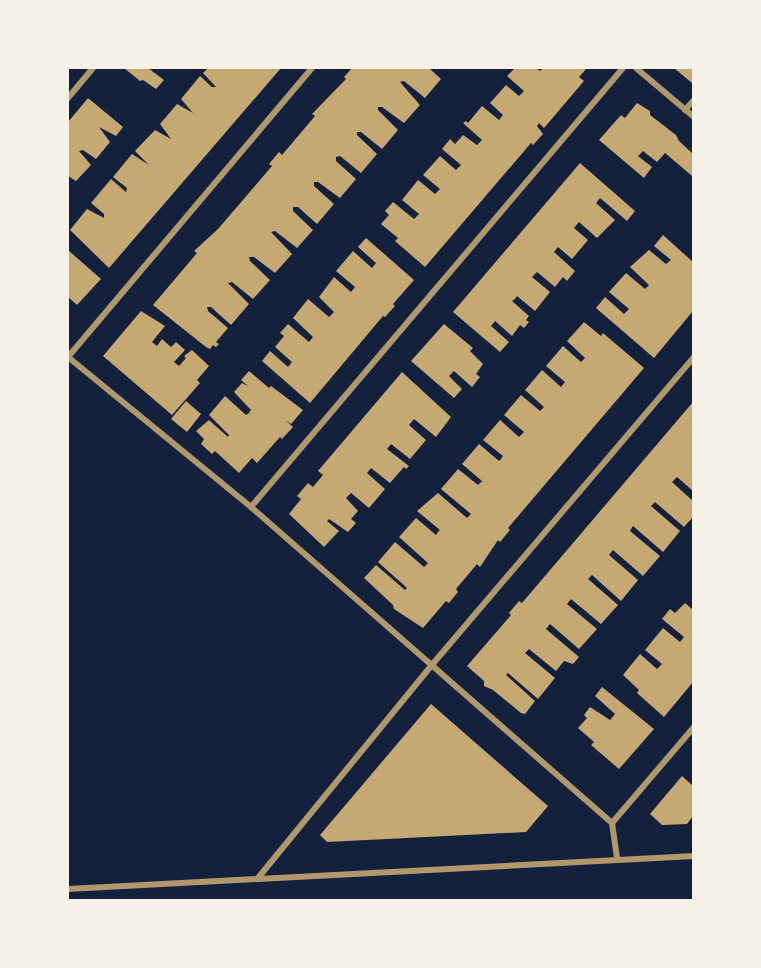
<svg xmlns="http://www.w3.org/2000/svg" width="761" height="968" viewBox="0 0 761 968" font-family="'Source Sans 3',sans-serif">
<style>
.building{fill:#c6a872}
.lines{fill:none;stroke-linecap:round;stroke-linejoin:round}
.minor{stroke:#b1986c;stroke-width:6}
</style>
<rect width="100%" height="100%" fill="#14213d"/>
<g class="building">
<polygon points="124,68 148,68 164,80 156,89 143,80 140,81"/>
<polygon points="208,68 281,68 109,268 70,230 87,209 104,218 104,214 91,203 111,179 126,192 127,188 113,177 132,154 149,165 135,151 155,130 171,139 160,124 177,104 193,113 181,99 200,76 212,87 216,87 203,73"/>
<polygon points="352,68 429,68 441,79 425,98 404,81 400,82 420,105 404,123 382,107 378,107 378,110 398,130 382,149 361,132 357,132 357,135 377,154 361,173 340,156 336,157 336,161 356,179 340,198 318,182 314,182 314,186 334,204 317,224 298,207 293,207 293,211 313,230 297,248 275,231 271,232 292,254 275,273 254,257 249,257 250,261 270,280 253,299 232,282 228,283 249,304 231,325 211,307 207,307 208,311 228,328 216,342 219,344 216,347 213,345 210,349 206,347 153,305 197,253 194,251 218,229 272,166 269,164 279,152 282,155 315,116 312,114 346,79 344,77"/>
<polygon points="515,68 536,68 540,71 543,68 587,68 579,77 584,81 544,128 539,123 537,126 543,134 533,145 531,143 425,267 395,241 398,238 381,224 389,215 385,211 393,202 414,219 419,214 402,200 418,180 435,194 440,189 423,175 440,156 456,170 461,165 442,149 450,139 455,144 463,135 477,145 482,140 463,123 466,121 468,123 482,106 499,120 503,115 490,103 506,85 519,96 524,91 507,76"/>
<polygon points="674,68 693,68 693,81 692,83"/>
<polygon points="88,98 123,127 116,136 99,127 110,142 96,159 83,150 79,151 91,165 76,181 68,176 68,122"/>
<polygon points="637,103 650,111 650,115 676,135 679,141 693,154 692,176 665,153 657,162 643,151 638,156 652,167 644,178 599,140 621,115 625,118"/>
<polygon points="580,163 635,211 627,221 600,198 596,203 615,220 597,238 579,222 574,228 588,240 572,259 558,247 554,252 575,271 567,281 563,277 555,287 537,272 532,277 550,292 535,311 517,296 515,299 512,301 529,316 526,320 529,322 524,328 520,325 512,336 495,321 491,326 509,342 500,352 453,312"/>
<polygon points="663,235 693,262 693,311 654,358 596,308 605,297 624,314 629,309 609,292 626,273 645,289 649,285 630,267 649,250 666,264 671,260 654,246"/>
<polygon points="366,238 414,280 393,304 395,306 385,317 383,316 310,403 262,361 270,351 288,367 292,362 275,347 284,336 280,333 288,324 309,342 313,337 293,318 308,299 329,317 334,312 319,297 334,277 351,292 355,287 336,271 353,251 372,268 376,263 358,247"/>
<polygon points="68,250 101,279 77,305 68,297"/>
<polygon points="141,311 165,326 152,342 157,346 162,339 171,347 176,342 185,350 174,362 179,366 186,358 184,356 192,350 209,366 197,380 200,383 172,415 103,356"/>
<polygon points="584,322 601,336 603,333 644,368 508,528 510,530 500,542 498,540 480,567 477,564 456,589 458,592 449,603 446,601 423,628 394,609 393,605 364,578 376,565 405,590 407,588 378,562 395,542 424,567 428,563 399,537 416,518 436,535 438,532 440,530 417,511 438,493 467,518 471,514 441,489 458,469 478,485 482,481 462,464 479,444 499,461 501,459 503,456 483,440 500,420 519,437 524,432 504,415 521,395 540,411 544,407 525,390 542,370 561,387 565,382 546,366 563,346 581,362 585,358 567,341"/>
<polygon points="444,324 473,348 470,351 483,364 476,374 480,377 472,387 454,371 449,376 462,389 454,398 411,361"/>
<polygon points="249,371 269,388 271,386 303,410 291,424 285,420 293,427 282,439 280,437 257,463 252,458 239,473 215,451 212,454 201,444 204,439 196,431 209,420 228,437 229,435 209,415 225,396 246,415 249,413 251,410 234,392 242,383 248,386 241,380"/>
<polygon points="402,372 451,417 436,437 414,419 409,425 426,440 410,459 391,444 387,449 409,466 406,469 404,467 390,483 371,468 367,473 385,489 369,508 351,493 346,498 358,511 351,519 356,523 348,532 329,519 327,521 339,531 324,547 289,514 301,499 297,496 308,483 313,487 323,475 318,471"/>
<polygon points="186,401 201,414 187,432 171,419"/>
<polygon points="693,402 693,491 677,477 672,482 693,501 693,517 684,527 655,502 651,506 680,531 663,552 633,526 631,529 630,531 660,556 643,576 613,550 609,555 638,580 621,601 592,575 588,579 618,605 601,624 571,599 567,604 597,629 579,649 550,624 546,629 579,657 573,664 564,661 556,671 529,649 525,653 555,678 538,699 508,673 506,675 535,701 525,714 521,713 493,690 484,686 484,681 467,666 511,615 509,613 519,601 522,603"/>
<polygon points="685,603 693,610 693,682 664,717 637,693 639,690 623,675 640,654 657,669 662,664 645,650 663,628 680,642 684,637 662,619 670,609 675,613"/>
<polygon points="602,687 654,729 619,769 591,745 594,742 578,728 587,718 584,715 590,707 610,720 615,714 595,696"/>
<polygon points="431,704 548,806 526,832 327,842 320,835"/>
<polygon points="682,776 693,786 693,816 687,824 662,825 650,814"/>
</g>
<g class="lines">
<g class="minor">
<polyline points="636,68 694,117"/>
<polyline points="68,98 93,68"/>
<polyline points="685,110 694,100"/>
<polyline points="68,357 251,507 612,823 617,858"/>
<polyline points="68,357 312,68"/>
<polyline points="251,507 623,68"/>
<polyline points="612,823 694,727"/>
<polyline points="258,878 431,666 694,357"/>
<polyline points="68,889 694,856"/>
</g>
</g>
<rect width="761" height="968" fill="none" stroke="#f6f1e7" stroke-width="138"/>
</svg>
